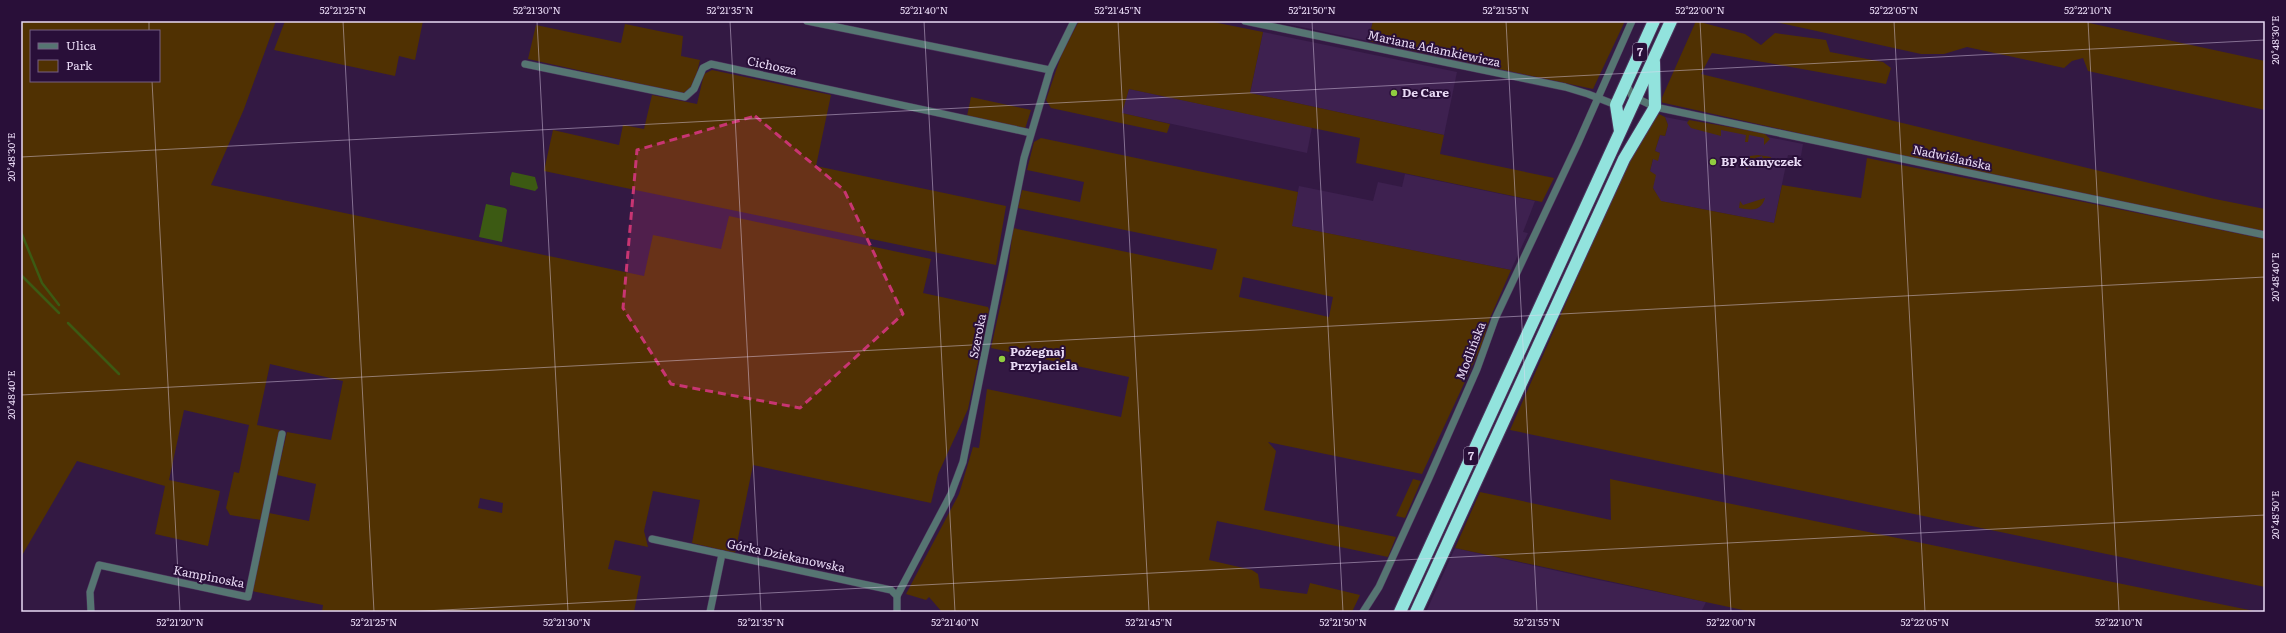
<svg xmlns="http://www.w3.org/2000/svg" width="2286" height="633" viewBox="0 0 2286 633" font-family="Literata,serif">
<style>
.built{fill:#3e2150}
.green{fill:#503102;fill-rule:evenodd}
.water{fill:#3c5a13}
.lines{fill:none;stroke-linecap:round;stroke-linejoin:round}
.stream{stroke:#3c5a13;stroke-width:2.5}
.street-casing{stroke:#4c345c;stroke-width:8}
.highway-casing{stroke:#4c345c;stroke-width:14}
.street{stroke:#567572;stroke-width:7}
.highway{stroke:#92e3dd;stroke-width:12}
.marked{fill:#c83572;fill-opacity:0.2;stroke:#c83572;stroke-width:3;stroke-dasharray:8 5;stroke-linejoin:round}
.ticks{fill:none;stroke:#e9daf5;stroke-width:1;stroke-opacity:0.45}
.poi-dot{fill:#90cd40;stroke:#290f39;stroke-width:1.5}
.labels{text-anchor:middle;stroke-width:4;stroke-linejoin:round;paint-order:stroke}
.shield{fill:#290f39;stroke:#af9dbd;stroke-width:1}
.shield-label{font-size:11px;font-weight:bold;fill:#e9daf5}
.street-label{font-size:12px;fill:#e9daf5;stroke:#290f39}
.poi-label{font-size:12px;font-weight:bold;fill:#e9daf5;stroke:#290f39;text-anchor:start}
.neatline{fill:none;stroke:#e9daf5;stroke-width:1.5}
.ticks-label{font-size:10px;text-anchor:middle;fill:#e9daf5}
</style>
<rect width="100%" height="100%" fill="#331943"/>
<g class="built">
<polygon points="1273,21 1373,21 1368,41"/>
<polygon points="1263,32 1457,72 1444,135 1250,93"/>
<polygon points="1129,89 1312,127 1307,153 1121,113"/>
<polygon points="1665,117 1803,144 1801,156 1788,155 1774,223 1660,201 1653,188 1650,171 1653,159 1660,153 1655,151 1660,135 1665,136 1668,125"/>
<polygon points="1405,174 1535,201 1523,232 1528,233 1511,270 1291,226 1299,186 1373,201 1378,182 1402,187"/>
<polygon points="1455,548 1589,578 1706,602 1701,612 1426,612"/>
</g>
<g class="green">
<path d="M21,21H276L244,109L211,185L644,276L653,235L721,249L729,216L931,259L923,293L988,307L989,310L968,409L938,474L931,503L753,465L735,553L692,543L700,500L653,491L644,531L648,547L615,540L608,569L641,576L634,612H322L323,605L252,591L269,513L309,521L316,484L277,475L287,432L331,440L343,381L270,364L257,425L280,430L261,520L230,515L226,508L234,472L239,473L249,425L184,410L169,480L220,491L208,546L155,534L165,486L77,461L21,557ZM31,31H159V81H31ZM480,498L503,503L502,513L478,508Z"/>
<polygon points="285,21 423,21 415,60 399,56 395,76 274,50"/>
<polygon points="1079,21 1208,21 1263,32 1250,93 1444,135 1440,154 1554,178 1542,202 1356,163 1360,138 1129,89 1122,113 1170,124 1167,133 1051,108 1046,100 1062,53"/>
<polygon points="1373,21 1625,21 1593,89 1368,41"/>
<polygon points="1696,21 1745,34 1761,45 1775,33 1826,40 1830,52 1883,62 1891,68 1886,84 1712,53 1701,74 2215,199 2265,209 2265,238 1660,102"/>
<polygon points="1771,21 2080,21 2265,61 2265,110 2088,71 2083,58 2072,61 2064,68 1967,47 1944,54 1921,54"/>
<polygon points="625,24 683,36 681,56 700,60 693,89 686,94 528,59 536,25 621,43"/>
<polygon points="712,70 831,95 816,166 1006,206 996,265 544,171 553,130 619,145 623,125 644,129 652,95 697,104 704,74"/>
<polygon points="971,97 1031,110 1025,129 967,116"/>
<polygon points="1659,114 1665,117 1668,125 1665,136 1660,135 1655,151 1660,153 1658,161 1653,159 1650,171 1656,175 1653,188 1661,201 1774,223 1782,185 1861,198 1867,158 2265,239 2265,587 1510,430 1615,192 1629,155"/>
<polygon points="1689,120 1764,133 1770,139 1764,145 1764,138 1749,135 1748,142 1745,142 1746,135 1721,130 1721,136 1691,128 1687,123"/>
<path d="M1041,138L1298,192L1292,226L1511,270L1490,318L1481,347L1422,474L1268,442L1276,451L1264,510L1396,537L1388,557L1217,521L1209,560L1252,570L1258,574L1260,588L1307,594L1310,583L1360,595L1352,612H942L929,597L926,600L906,594L959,494L973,447L979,448L987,389L1121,417L1129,377L991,348L1008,271L1013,228L1212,270L1217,249L1018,208L1022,190L1080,202L1084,182L1027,170L1034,142ZM1243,277L1333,297L1329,317L1239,297Z"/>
<polygon points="1758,155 1771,157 1771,160 1764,162 1762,156 1755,158 1757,165 1746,169 1750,156"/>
<path d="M1765,198C1761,212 1751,210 1739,208L1740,201L1743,205Z"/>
<polygon points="1413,479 1421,481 1405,518 1396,516"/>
<polygon points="1610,479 2259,612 1752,612 1455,548 1480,492 1611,520"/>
</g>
<g class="water">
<polygon points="512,172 535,177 538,188 535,191 510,185 510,178"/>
<polygon points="486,204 505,208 507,210 502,242 479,237"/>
</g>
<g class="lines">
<g class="stream">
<polyline points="21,232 42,283 59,305"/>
<polyline points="21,275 59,313"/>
<polyline points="68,323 119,374"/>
</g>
<defs>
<g id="street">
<polyline points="807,21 1050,70"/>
<polyline points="1245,21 1565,87 1588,94 1616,105"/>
<polyline points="525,64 685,97 694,89 703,68 711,64 1031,133"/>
<polyline points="1626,83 1632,96 1655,107 2265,235"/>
<polyline points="652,539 891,590 897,596 897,612"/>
<polyline points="897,596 951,494 963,462 1024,158 1050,70 1074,21"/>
<polyline points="91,612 90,592 99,565 248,597 282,434"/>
<polyline points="710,612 722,554"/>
<polyline points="1363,612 1379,587 1429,478 1477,369 1495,319 1578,143 1632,21"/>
</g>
<g id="highway">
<polyline points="1620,131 1616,105 1654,21"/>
<polyline points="1400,612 1671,21"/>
<polyline points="1416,612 1624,159 1655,107 1654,62"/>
</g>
</defs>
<use href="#street" class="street-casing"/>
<use href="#highway" class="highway-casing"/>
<use href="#street" class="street"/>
<use href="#highway" class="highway"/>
</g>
<path class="marked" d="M755,116L844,190L903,314L800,408L671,384L623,308L637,150Z"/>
<path class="ticks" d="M149,21V31M343,21L374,612M537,21L568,612M730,21L761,612M924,21L955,612M1118,21L1149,612M1312,21L1343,612M1506,21L1537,612M1700,21L1731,612M1894,21L1925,612M2088,21L2119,612M152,81L180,612M21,157L2265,40M21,395L2265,277M405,612L2265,515"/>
<g class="poi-dot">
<circle cx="1394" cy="93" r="4"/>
<circle cx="1713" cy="162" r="4"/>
<circle cx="1002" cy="359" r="4"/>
</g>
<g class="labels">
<g class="shield">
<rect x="1633" y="43" width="14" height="18" rx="3"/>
<rect x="1464" y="447" width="14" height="18" rx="3"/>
</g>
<g class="shield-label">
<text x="1640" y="56">7</text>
<text x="1471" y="460">7</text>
</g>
<g class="street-label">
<text transform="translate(1434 49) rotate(12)" y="4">Mariana Adamkiewicza</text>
<text transform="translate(772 66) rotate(12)" y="4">Cichosza</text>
<text transform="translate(1952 158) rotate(12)" y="4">Nadwiślańska</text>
<text transform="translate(978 336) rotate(-79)" y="4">Szeroka</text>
<text transform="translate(1471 351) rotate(-69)" y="4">Modlińska</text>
<text transform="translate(786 556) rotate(12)" y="4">Górka Dziekanowska</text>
<text transform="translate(209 577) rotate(11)" y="4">Kampinoska</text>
</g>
<g class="poi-label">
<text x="1402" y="97">De Care</text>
<text x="1721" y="166">BP Kamyczek</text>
<text x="1010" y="356">Pożegnaj<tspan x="1010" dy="14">Przyjaciela</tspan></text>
</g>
</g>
<rect width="2286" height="633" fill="none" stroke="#290f39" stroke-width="44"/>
<rect x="30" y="30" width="130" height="52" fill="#290f39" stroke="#766084"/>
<rect x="38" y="43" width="20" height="6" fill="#567572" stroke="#766084"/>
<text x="66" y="50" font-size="12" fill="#e9daf5">Ulica</text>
<rect x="38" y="60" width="20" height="12" fill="#503102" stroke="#766084"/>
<text x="66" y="70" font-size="12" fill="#e9daf5">Park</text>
<rect x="22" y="22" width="2242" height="589" class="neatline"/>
<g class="ticks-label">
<text x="343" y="14">52°21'25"N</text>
<text x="537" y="14">52°21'30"N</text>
<text x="730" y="14">52°21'35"N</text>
<text x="924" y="14">52°21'40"N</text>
<text x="1118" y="14">52°21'45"N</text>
<text x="1312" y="14">52°21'50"N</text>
<text x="1506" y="14">52°21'55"N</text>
<text x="1700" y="14">52°22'00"N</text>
<text x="1894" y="14">52°22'05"N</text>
<text x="2088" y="14">52°22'10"N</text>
<text transform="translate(2275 40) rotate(-90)" y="4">20°48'30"E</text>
<text transform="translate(11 157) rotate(-90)" y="4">20°48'30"E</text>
<text transform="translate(2275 277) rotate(-90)" y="4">20°48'40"E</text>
<text transform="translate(11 395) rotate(-90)" y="4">20°48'40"E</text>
<text transform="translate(2275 515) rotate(-90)" y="4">20°48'50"E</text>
<text x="180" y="626">52°21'20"N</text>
<text x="374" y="626">52°21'25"N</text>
<text x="567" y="626">52°21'30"N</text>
<text x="761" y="626">52°21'35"N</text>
<text x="955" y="626">52°21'40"N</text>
<text x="1149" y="626">52°21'45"N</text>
<text x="1343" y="626">52°21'50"N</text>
<text x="1537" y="626">52°21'55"N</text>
<text x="1731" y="626">52°22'00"N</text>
<text x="1925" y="626">52°22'05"N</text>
<text x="2119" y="626">52°22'10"N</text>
</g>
</svg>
